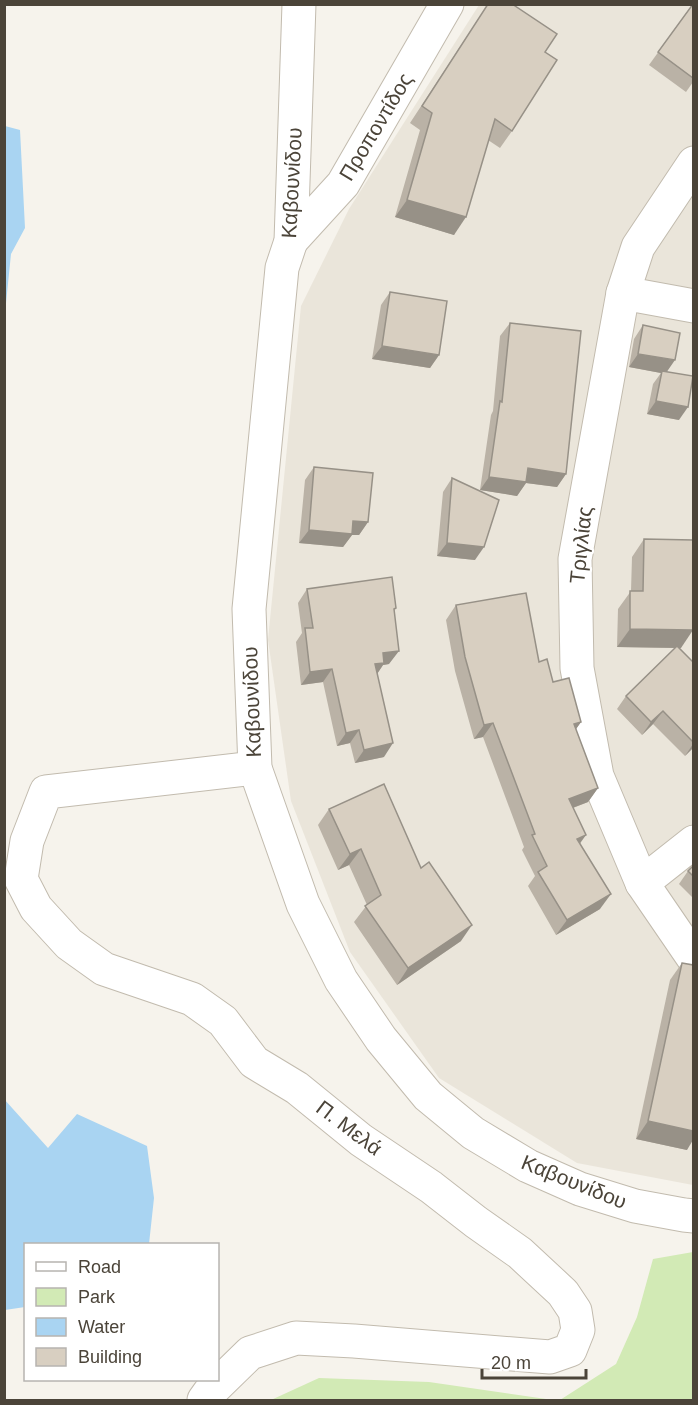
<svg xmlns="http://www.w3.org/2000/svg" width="698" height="1405" viewBox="0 0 698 1405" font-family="Helvetica,sans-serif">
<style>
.residential{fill:#eae5da}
.green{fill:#d2eab5}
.water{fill:#a9d4f2}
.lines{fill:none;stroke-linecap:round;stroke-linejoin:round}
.minor-casing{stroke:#c2bbae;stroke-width:35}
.minor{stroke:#fff;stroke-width:33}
.wall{fill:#bab2a6}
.shaded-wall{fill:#979187}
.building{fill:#d8cfc1;stroke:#979187;stroke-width:1.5}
.labels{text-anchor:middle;stroke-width:4.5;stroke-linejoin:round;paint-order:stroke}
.street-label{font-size:21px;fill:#4b4439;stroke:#fff}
</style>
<rect width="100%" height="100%" fill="#f6f3ec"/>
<polygon class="residential" points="479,5 693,5 693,1185 577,1163 439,1078 350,952 291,801 268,640 301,306 349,209"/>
<g class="green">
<polygon points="693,1252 693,1400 560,1400 616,1364 637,1317 653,1259"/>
<polygon points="319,1378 429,1382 553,1400 271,1400"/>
</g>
<g class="water">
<polygon points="5,126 20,130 25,228 11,254 5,313"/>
<polygon points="4,1099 48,1148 77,1114 147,1146 154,1198 149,1244 26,1244 25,1307 5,1310"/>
</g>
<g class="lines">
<defs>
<g id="minor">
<polyline points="299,4 291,241 282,268 249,609 255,768 303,904 341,980 381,1039 428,1096 473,1133 528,1166 580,1189 635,1206 684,1215 694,1216"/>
<polyline points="694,163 638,247 623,293 575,559 577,668 597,776 642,883 694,959"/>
<polyline points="291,241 343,184 447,4"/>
<polyline points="623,293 694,306"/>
<polyline points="642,883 694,842"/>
<polyline points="204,1400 209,1393 250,1353 296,1338 354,1341 550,1357 570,1350 578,1330 575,1311 563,1293 520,1253 476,1222 431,1187 361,1140 297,1088 254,1062 223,1021 192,999 104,969 69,944 36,908 21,879 27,841 46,792 255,768"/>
</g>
</defs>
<use href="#minor" class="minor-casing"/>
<use href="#minor" class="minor"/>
</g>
<g class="wall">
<polygon points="488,4 545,52 512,131 500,148 488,140 454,235 395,217 420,130 410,123"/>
<polygon points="693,4 693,82 686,92 649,65"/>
<polygon points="390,292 439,355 430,368 372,359 381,305"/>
<polygon points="510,323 566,474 557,487 526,483 517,496 480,490 491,415 493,411 500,336"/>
<polygon points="643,325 667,372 679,420 647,414 653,384 661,373 629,367 634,339"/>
<polygon points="314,467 368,522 359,535 352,535 343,547 299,543 305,480"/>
<polygon points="452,478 475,560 437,556 443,492"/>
<polygon points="644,539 681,648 680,648 693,662 693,748 685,756 653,724 642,735 617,709 626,696 675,648 617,647 618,609 631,591 632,557"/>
<polygon points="307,589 396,608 394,611 389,664 383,665 377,674 384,757 355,763 350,743 337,746 323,682 301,685 296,642 302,633 298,603"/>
<polygon points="456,605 539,662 581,722 576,729 598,788 588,802 573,808 580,843 600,909 556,935 528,886 535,876 522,850 524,847 483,737 474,739 455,671 446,620"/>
<polygon points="329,809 421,868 461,941 397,985 354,922 367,905 349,865 338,870 318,825"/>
<polygon points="693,866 693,898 679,884 688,871"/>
<polygon points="682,963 687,1150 636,1139 670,980"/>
</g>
<g class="shaded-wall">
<polygon points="407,200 466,217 454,235 395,217"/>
<polygon points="382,346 439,355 430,368 372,359"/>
<polygon points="638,354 675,360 666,373 662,371 661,373 629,367"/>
<polygon points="656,401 688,407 679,420 647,414"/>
<polygon points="528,468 566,474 557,487 526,483 517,496 480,490 489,477"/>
<polygon points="353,521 368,522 359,535 352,535 343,547 299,543 309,530"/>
<polygon points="447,543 484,547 475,560 437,556"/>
<polygon points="630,629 693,630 681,648 617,647"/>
<polygon points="399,651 389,664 383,665 375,677 366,678 383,653"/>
<polygon points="332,669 323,682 301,685 310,672"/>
<polygon points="663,711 653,724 642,735 651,722"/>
<polygon points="581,722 571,736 574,724"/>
<polygon points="493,723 483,737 474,739 484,725"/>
<polygon points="359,730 350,743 337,746 346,733"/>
<polygon points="393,743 384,757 355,763 364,750"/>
<polygon points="693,744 693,748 685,756"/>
<polygon points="598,788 588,802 559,813 569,799"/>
<polygon points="586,835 576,849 577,839"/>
<polygon points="361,849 349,865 338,870 350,854"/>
<polygon points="611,894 600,909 556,935 567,920"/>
<polygon points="472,925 461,941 397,985 408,968"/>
<polygon points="648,1121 693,1131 693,1140 687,1150 636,1139"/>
</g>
<g class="building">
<polygon points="488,4 512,4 557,34 545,52 557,60 512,131 495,119 466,217 407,200 432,113 422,106"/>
<polygon points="693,4 693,78 658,52"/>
<polygon points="390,292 447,301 439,355 382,346"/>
<polygon points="510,323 581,331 566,474 528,468 526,482 489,477 500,401 502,402"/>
<polygon points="643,325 680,333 675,360 638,354"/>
<polygon points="662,371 693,376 688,407 656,401"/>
<polygon points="314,467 373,473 368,522 353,521 352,534 309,530"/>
<polygon points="452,478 499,500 484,547 447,543"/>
<polygon points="644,539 693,540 693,630 630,629 630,591 643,591"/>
<polygon points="392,577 396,608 394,609 399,651 383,653 384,663 375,664 393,743 364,750 359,730 346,733 332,669 310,672 305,628 313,628 307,589"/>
<polygon points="526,593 539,662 547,659 553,682 569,678 581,722 574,724 598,788 569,799 586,835 577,839 611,894 567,920 538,872 547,866 532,835 535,834 493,723 484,725 465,657 456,605"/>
<polygon points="677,646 693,662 693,742 663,711 651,722 626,696"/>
<polygon points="384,784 421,868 429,862 472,925 408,968 365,906 381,895 361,849 350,854 329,809"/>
<polygon points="693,866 693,876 688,871"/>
<polygon points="682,963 693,965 693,1131 648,1121"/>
</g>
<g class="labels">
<g class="street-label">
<text transform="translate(376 127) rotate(-59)" y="7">Προποντίδος</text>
<text transform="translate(292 183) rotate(-87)" y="7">Καβουνίδου</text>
<text transform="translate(581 545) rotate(-84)" y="7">Τριγλίας</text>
<text transform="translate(252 702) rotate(-92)" y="7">Καβουνίδου</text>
<text transform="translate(349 1128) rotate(37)" y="7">Π. Μελά</text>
<text transform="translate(574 1182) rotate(22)" y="7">Καβουνίδου</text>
</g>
</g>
<rect width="698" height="1405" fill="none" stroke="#4b4439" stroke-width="12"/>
<rect x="24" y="1243" width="195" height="138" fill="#ffffff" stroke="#b7b4b0" stroke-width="1.5"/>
<rect x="36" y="1262" width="30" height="9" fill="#ffffff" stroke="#b7b4b0" stroke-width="1.5"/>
<text x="78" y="1273" font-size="18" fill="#4b4439">Road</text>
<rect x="36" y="1288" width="30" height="18" fill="#d2eab5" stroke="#b7b4b0" stroke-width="1.5"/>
<text x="78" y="1303" font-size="18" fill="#4b4439">Park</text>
<rect x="36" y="1318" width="30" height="18" fill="#a9d4f2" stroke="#b7b4b0" stroke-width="1.5"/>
<text x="78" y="1333" font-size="18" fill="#4b4439">Water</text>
<rect x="36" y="1348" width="30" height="18" fill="#d8cfc1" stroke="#b7b4b0" stroke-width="1.5"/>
<text x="78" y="1363" font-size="18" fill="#4b4439">Building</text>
<path d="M482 1369v9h104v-9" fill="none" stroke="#4b4439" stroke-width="3"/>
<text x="491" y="1369" font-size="18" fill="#4b4439" stroke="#ffffff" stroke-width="4.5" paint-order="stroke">20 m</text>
</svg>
